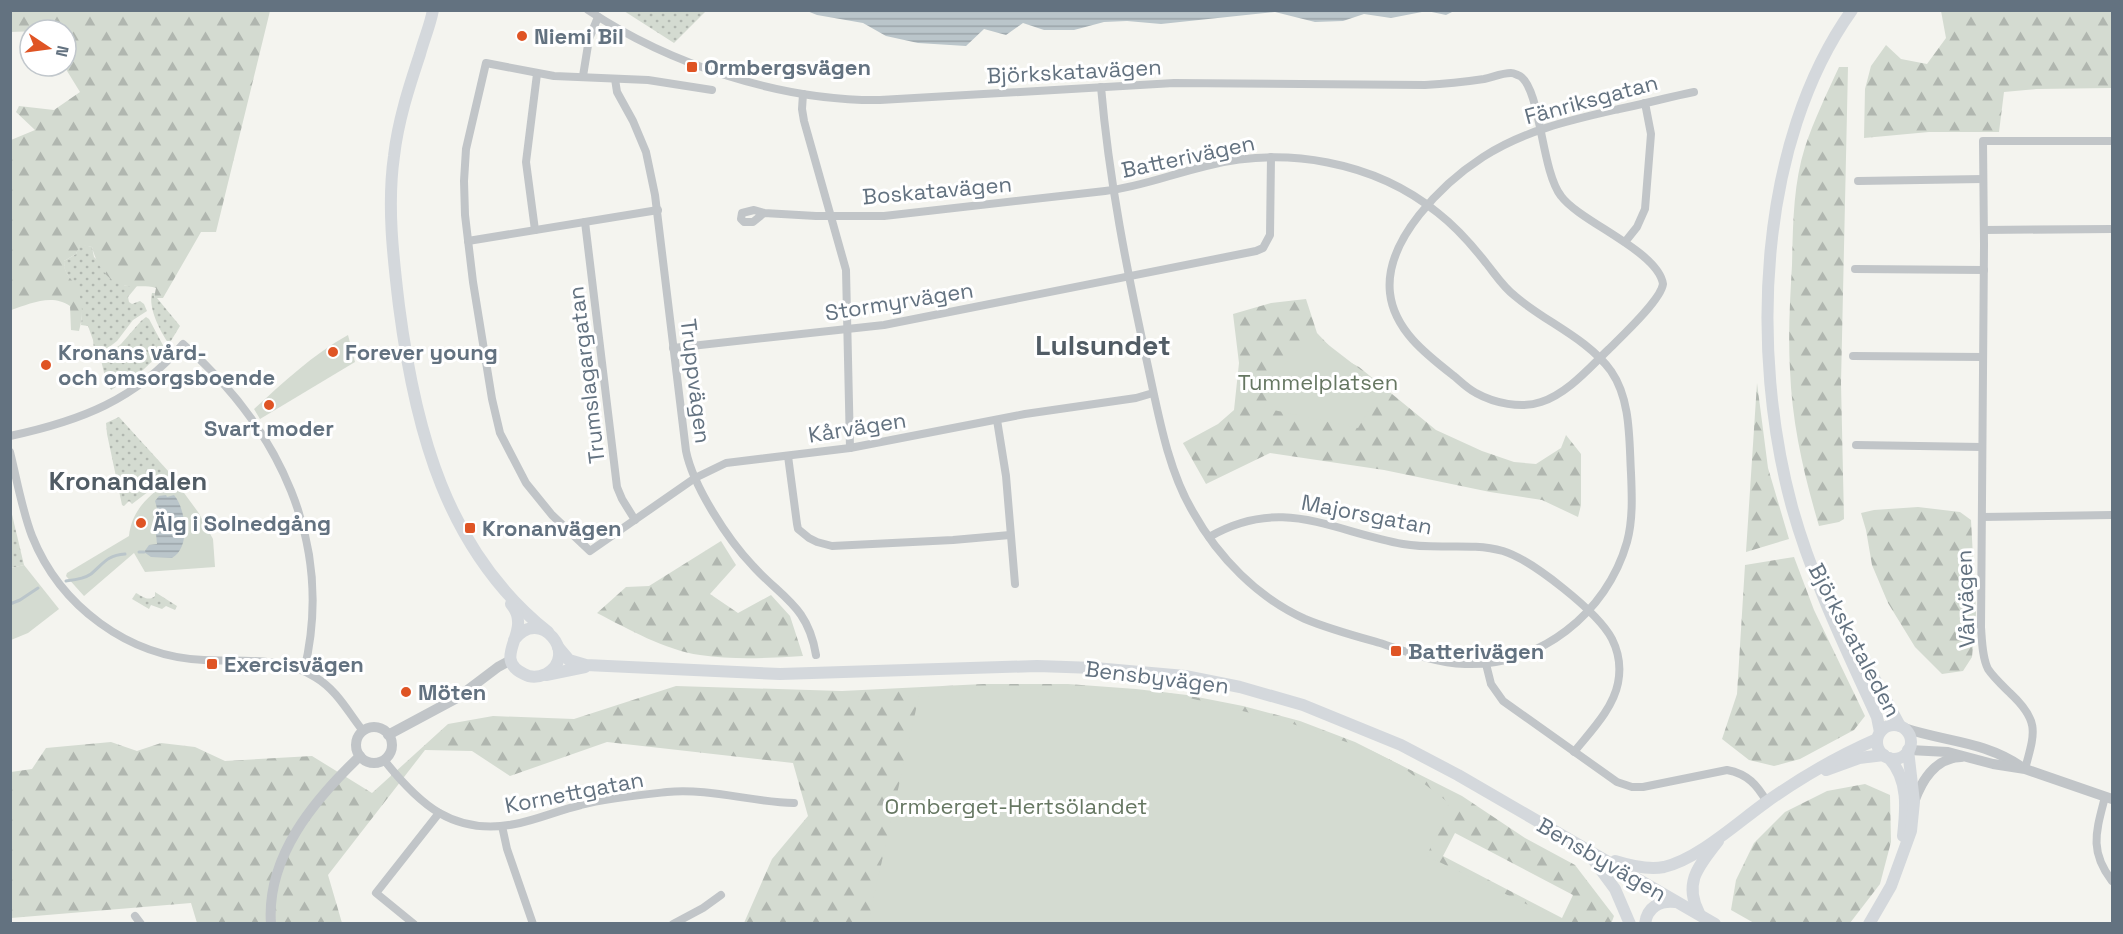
<svg xmlns="http://www.w3.org/2000/svg" width="2123" height="934" viewBox="0 0 2123 934" font-family="'Space Grotesk',sans-serif">
<style>
.grass{fill:url(#grass-dots)}
.forest{fill:url(#forest-firs);fill-rule:evenodd}
.green{fill:#d4dbd1}
.water{fill:url(#water-rules)}
.lines{fill:none;stroke-linecap:round;stroke-linejoin:round}
.stream{stroke:#bac5ca;stroke-width:3}
.minor{stroke:#c1c5c8;stroke-width:8}
.tertiary{stroke:#c1c5c8;stroke-width:10}
.secondary{stroke:#d4d8dc;stroke-width:12}
.poi-dot{fill:#df5424;stroke:#fff;stroke-width:2}
.labels{text-anchor:middle;stroke-width:6;stroke-linejoin:round;paint-order:stroke}
.poi-label{font-size:22px;font-weight:bold;fill:#637280;stroke:#fff;text-anchor:start}
.street-label{font-size:22px;fill:#637280;stroke:#fff}
.park-label{font-size:22px;fill:#667762;stroke:#fff}
.quarter-label{font-size:26px;font-weight:bold;fill:#515c65;stroke:#fff}
.district-label{font-size:28px;font-weight:bold;fill:#515c65;stroke:#fff}
</style>
<defs>
<pattern id="grass-dots" width="8" height="8" patternUnits="userSpaceOnUse" patternTransform="scale(1.5)"><rect width="8" height="8" fill="#d4dbd1"/><path d="M2 2h.1M6 6h.1" fill="none" stroke="#b0b6af" stroke-width="1.8" stroke-linecap="round"/></pattern>
<pattern id="forest-firs" width="22" height="20" patternUnits="userSpaceOnUse" patternTransform="scale(1.5)"><rect width="22" height="20" fill="#d4dbd1"/><path d="M5 1l3.5 6h-7zM16 11l3.5 6h-7z" fill="#b0b6af"/></pattern>
<pattern id="water-rules" width="6" height="5" patternUnits="userSpaceOnUse" patternTransform="scale(1.5)"><rect width="6" height="5" fill="#bac5ca"/><path d="M0 2.5h6" fill="none" stroke="#9ba4a9"/></pattern>
</defs>
<rect width="100%" height="100%" fill="#f4f4ef"/>
<g class="grass">
<polygon points="624,11 624,10 706,11 674,43"/>
<path d="M80,244L92,247L94,257L125,286H137L128,297L129,302L132,304L140,301L144,304L147,311L133,320L117,341L95,358L93,340L88,326L81,325C83,311 80,295 73,283C67,273 64,273 64,261L76,254Z"/>
<path d="M152,293H155L154,297L157,298L180,326L169,344C160,331 148,308 152,293Z"/>
<polygon points="146,317 149,319 165,349 143,370 111,390 106,381 101,360 121,344 141,321"/>
<polygon points="119,417 169,472 169,476 132,504 129,501 124,506 122,505 107,434 106,423"/>
<polygon points="10,506 24,565 11,568 10,568"/>
<path d="M155,592L177,606L175,610L166,606L162,609L151,605L149,609L132,599L136,593C142,596 148,602 155,596Z"/>
</g>
<g class="forest">
<path d="M11,10L270,11L216,232H201L163,298H154L156,288C146,285 138,287 128,286C109,285 96,264 92,247L80,245L76,254L64,261C64,272 68,275 74,283C83,299 84,313 79,331L71,330L70,306C52,293 29,304 11,310V140L35,130L16,112L19,106L54,110L80,92L64,66H66V30L11,32Z"/>
<polygon points="1941,11 2112,11 2112,88 2036,89 2004,92 1999,132 1929,132 1864,138 1865,89 1871,66 1886,45 1901,59 1927,64 1946,38"/>
<path d="M1839,67H1848L1841,383L1844,519L1839,522L1819,526C1804,475 1792,424 1790,370C1788,335 1790,300 1792,265C1793,226 1793,185 1805,147C1814,120 1827,93 1839,67Z"/>
<polygon points="1306,299 1317,333 1340,357 1359,367 1436,430 1482,451 1514,462 1536,464 1561,448 1566,435 1581,454 1581,505 1578,517 1542,500 1490,492 1384,470 1270,453 1206,484 1183,443 1218,424 1234,410 1239,363 1233,314 1271,303"/>
<polygon points="1757,383 1768,468 1789,539 1746,552"/>
<polygon points="1918,507 1960,512 1971,520 1976,613 1972,657 1963,671 1942,674 1915,647 1888,603 1872,565 1866,530 1861,513 1874,510"/>
<path d="M721,541L736,565L710,594L738,613L771,595L790,616L803,656C769,658 734,660 700,655C665,650 628,629 597,613L626,587L649,586Z"/>
<polygon points="1794,557 1814,610 1865,716 1854,730 1800,759 1774,766 1749,760 1722,739 1737,694 1745,565"/>
<path d="M983,684H1068L1136,689L1187,695L1243,706L1300,721L1355,742L1462,796L1525,838L1575,865L1614,916L1611,924L744,923L772,859L808,816L793,763L607,742L510,776L472,751L425,750L328,875L342,923H197L191,903L11,918V772L32,769L46,748L111,742L137,751L161,743L195,747L225,761L312,756L372,793L448,724L493,716L574,719L676,686L842,691ZM1455,833L1573,895L1562,918L1443,856Z"/>
<polygon points="1865,784 1890,795 1891,842 1880,884 1850,923 1754,923 1731,910 1736,880 1754,843 1785,812 1827,791"/>
</g>
<g class="green">
<polygon points="1313,333 1383,387 1358,428 1264,408 1284,365"/>
<path d="M348,335L355,362L260,419L254,409C284,382 312,355 348,335Z"/>
<path d="M170,480L176,482L198,512L213,539L215,567L145,572L134,553L84,596L66,576L67,573L129,536C132,509 149,496 170,480Z"/>
<polygon points="24,565 59,609 28,633 11,640 11,568"/>
<polygon points="921,687 1110,690 1169,693 1287,722 1370,750 1400,765 1449,803 1427,856 1565,923 868,923"/>
</g>
<g class="water">
<polygon points="807,11 1454,11 1446,15 1427,11 1391,18 1364,14 1343,21 1315,22 1275,12 1161,24 1127,21 1104,22 1074,30 1044,30 1023,23 1006,35 984,29 966,46 918,43 886,36 863,23 817,15"/>
<path d="M166,495L167,497L174,495C186,509 191,548 172,558L151,557L144,552L149,545L157,544L156,534H155C159,521 159,514 155,501L159,496Z"/>
</g>
<g class="lines">
<g class="stream">
<polyline points="139,552 144,552"/>
<path d="M66,581C74,580 84,579 91,574C103,564 107,555 125,554"/>
<polyline points="10,604 20,600 38,588"/>
</g>
<g class="minor">
<path d="M588,10C670,65 782,101 880,100L1174,83L1425,85C1445,84 1464,82 1484,79C1493,77 1502,73 1511,73C1514,73 1517,75 1520,76C1541,90 1541,170 1561,196C1580,222 1658,251 1663,284C1661,300 1621,337 1609,349C1589,368 1568,393 1541,402C1521,409 1494,403 1476,393C1468,389 1461,382 1454,376C1427,355 1394,330 1390,293C1384,240 1443,183 1483,157C1525,130 1571,120 1619,109C1644,104 1669,97 1694,92"/>
<polyline points="583,76 589,39 598,17"/>
<path d="M615,79L617,92L633,121L646,152L655,195L686,451C693,486 728,540 753,566C782,598 808,606 816,655"/>
<polyline points="712,90 648,80 554,76 486,63 466,149 464,181 465,215 473,282 492,399 500,433 526,483 552,515 590,551 695,478 726,463 850,448 1025,414 1136,398 1153,393"/>
<polyline points="803,94 802,109 804,121 846,270 850,448"/>
<polyline points="1858,181 1983,179"/>
<path d="M764,213L753,222H744L741,219L742,213L754,210L764,213L816,216H884L1105,191C1140,187 1172,174 1206,166C1285,146 1374,161 1438,213C1456,227 1472,245 1486,263C1495,274 1503,287 1515,296C1545,322 1587,338 1611,371C1631,400 1629,439 1631,473C1632,496 1633,520 1627,542C1607,613 1539,667 1465,664C1436,663 1407,652 1380,643C1355,636 1329,629 1305,619C1258,598 1218,557 1193,512C1167,468 1158,412 1147,362C1127,271 1109,180 1101,87"/>
<polyline points="585,222 617,487 622,499 635,520"/>
<polyline points="535,230 526,162 537,74"/>
<polyline points="1984,230 2112,229"/>
<polyline points="468,241 658,210"/>
<polyline points="1625,242 1637,227 1645,209 1651,134 1645,103"/>
<polyline points="1855,269 1984,270"/>
<polyline points="673,348 884,325 1256,251 1263,248 1270,235 1271,157"/>
<polyline points="1853,356 1983,357"/>
<polyline points="997,420 1006,476 1015,584"/>
<path d="M10,436C80,421 136,400 183,344C279,428 335,543 304,671"/>
<polyline points="1856,445 1982,447"/>
<path d="M10,452C17,480 22,510 32,536C60,606 128,657 204,660C242,662 281,656 315,677C337,690 348,712 363,731"/>
<polyline points="788,456 797,524 798,529 809,538 817,542 832,546 953,540 1010,535"/>
<polyline points="1982,517 2112,515"/>
<path d="M1209,537C1282,495 1331,531 1403,544C1436,550 1470,542 1503,551C1532,560 1598,612 1612,639C1619,653 1621,668 1618,683C1613,709 1590,732 1574,752"/>
<path d="M1486,664L1491,684L1503,701L1617,782L1632,787H1643L1727,770C1748,774 1757,785 1767,802"/>
<path d="M384,760C419,804 453,836 515,824C537,820 559,810 581,805C608,798 639,795 667,792C710,788 751,802 794,803"/>
<path d="M2025,769C2035,732 2040,721 2010,693C2003,686 1994,678 1988,669C1982,657 1982,640 1981,627L1984,245L1983,141H2112"/>
<path d="M2105,797C2096,832 2089,851 2112,881"/>
<polyline points="502,826 507,849 533,924"/>
<polyline points="135,916 141,924"/>
<polyline points="414,924 376,893 439,813"/>
<polyline points="673,924 703,908 721,895"/>
</g>
<g class="tertiary">
<circle cx="374" cy="745" r="18"/>
<path d="M1904,728C1946,742 1985,741 2022,767"/>
<polyline points="388,735 457,698 498,667 511,660"/>
<polyline points="1909,750 1948,752 1993,764 2025,769 2112,799"/>
<path d="M1914,802C1922,780 1935,758 1961,757"/>
<path d="M271,924C266,857 314,800 360,756"/>
</g>
<g class="secondary">
<path d="M433,10C430,26 424,39 420,54C409,87 398,121 394,156C387,205 393,256 399,306C415,429 446,551 548,632"/>
<path d="M1852,10C1757,143 1750,353 1792,507C1812,579 1846,649 1877,717L1880,732"/>
<polyline points="1831,598 1900,726"/>
<path d="M511,604C515,609 518,614 518,621C520,640 496,661 524,674C531,678 539,677 546,674C580,656 540,605 514,640"/>
<polyline points="558,647 569,660 586,665 780,674 1037,666 1095,668 1185,676 1240,687 1303,705 1401,745 1458,775 1715,924"/>
<polyline points="546,675 585,667"/>
<circle cx="1894" cy="742" r="17"/>
<path d="M1889,758C1909,780 1906,809 1903,836"/>
<polyline points="1826,770 1859,758 1884,755"/>
<polyline points="1592,858 1615,889 1630,924"/>
<path d="M1615,861C1631,866 1648,870 1664,867C1698,859 1737,823 1765,803C1800,778 1838,756 1877,739"/>
<path d="M1699,913C1683,882 1699,866 1718,841"/>
<path d="M1645,924C1647,907 1660,900 1676,902"/>
<polyline points="1869,924 1891,886 1911,831 1914,802 1908,750"/>
</g>
</g>
<g class="poi-dot">
<circle cx="522" cy="36" r="6"/>
<rect x="686" y="61" width="12" height="12" rx="3"/>
<circle cx="333" cy="352" r="6"/>
<circle cx="46" cy="365" r="6"/>
<circle cx="269" cy="405" r="6"/>
<circle cx="141" cy="523" r="6"/>
<rect x="464" y="522" width="12" height="12" rx="3"/>
<rect x="1390" y="645" width="12" height="12" rx="3"/>
<rect x="206" y="658" width="12" height="12" rx="3"/>
<circle cx="406" cy="692" r="6"/>
</g>
<g class="labels">
<g class="poi-label">
<text x="534" y="44">Niemi Bil</text>
<text x="704" y="75">Ormbergsvägen</text>
<text x="58" y="360">Kronans vård-<tspan x="58" dy="25">och omsorgsboende</tspan></text>
<text x="345" y="360">Forever young</text>
<text x="269" y="436" text-anchor="middle">Svart moder</text>
<text x="153" y="531">Älg i Solnedgång</text>
<text x="482" y="536">Kronanvägen</text>
<text x="1408" y="659">Batterivägen</text>
<text x="224" y="672">Exercisvägen</text>
<text x="418" y="700">Möten</text>
</g>
<g class="street-label">
<text transform="translate(1074 71) rotate(-3)" y="8">Björkskatavägen</text>
<text transform="translate(1591 99) rotate(-15)" y="8">Fänriksgatan</text>
<text transform="translate(1188 156) rotate(-12)" y="8">Batterivägen</text>
<text transform="translate(937 190) rotate(-5)" y="8">Boskatavägen</text>
<text transform="translate(899 301) rotate(-9)" y="8">Stormyrvägen</text>
<text transform="translate(586 375) rotate(-97)" y="8">Trumslagargatan</text>
<text transform="translate(696 381) rotate(83)" y="8">Truppvägen</text>
<text transform="translate(857 427) rotate(-9)" y="8">Kårvägen</text>
<text transform="translate(1367 514) rotate(11)" y="8">Majorsgatan</text>
<text transform="translate(1965 599) rotate(-92)" y="8">Vårvägen</text>
<text transform="translate(1855 640) rotate(62)" y="8">Björkskataleden</text>
<text transform="translate(1157 677) rotate(7)" y="8">Bensbyvägen</text>
<text transform="translate(574 792) rotate(-11)" y="8">Kornettgatan</text>
<text transform="translate(1602 859) rotate(30)" y="8">Bensbyvägen</text>
</g>
<g class="park-label">
<text x="1318" y="390">Tummelplatsen</text>
<text x="1016" y="814">Ormberget-Hertsölandet</text>
</g>
<g class="quarter-label">
<text x="128" y="490">Kronandalen</text>
</g>
<g class="district-label">
<text x="1103" y="355">Lulsundet</text>
</g>
</g>
<rect width="2123" height="934" fill="none" stroke="#637280" stroke-width="24"/>
<g transform="translate(48 48) rotate(103)"><circle r="28" fill="#ffffff" stroke="#c1c7cc" stroke-width="1.5"/>
<path d="M0-4.5L10 22L0 15L-10 22Z" fill="#df5424"/>
<text y="-9" font-size="16" font-weight="bold" text-anchor="middle" fill="#637280">N</text>
</g>
</svg>
